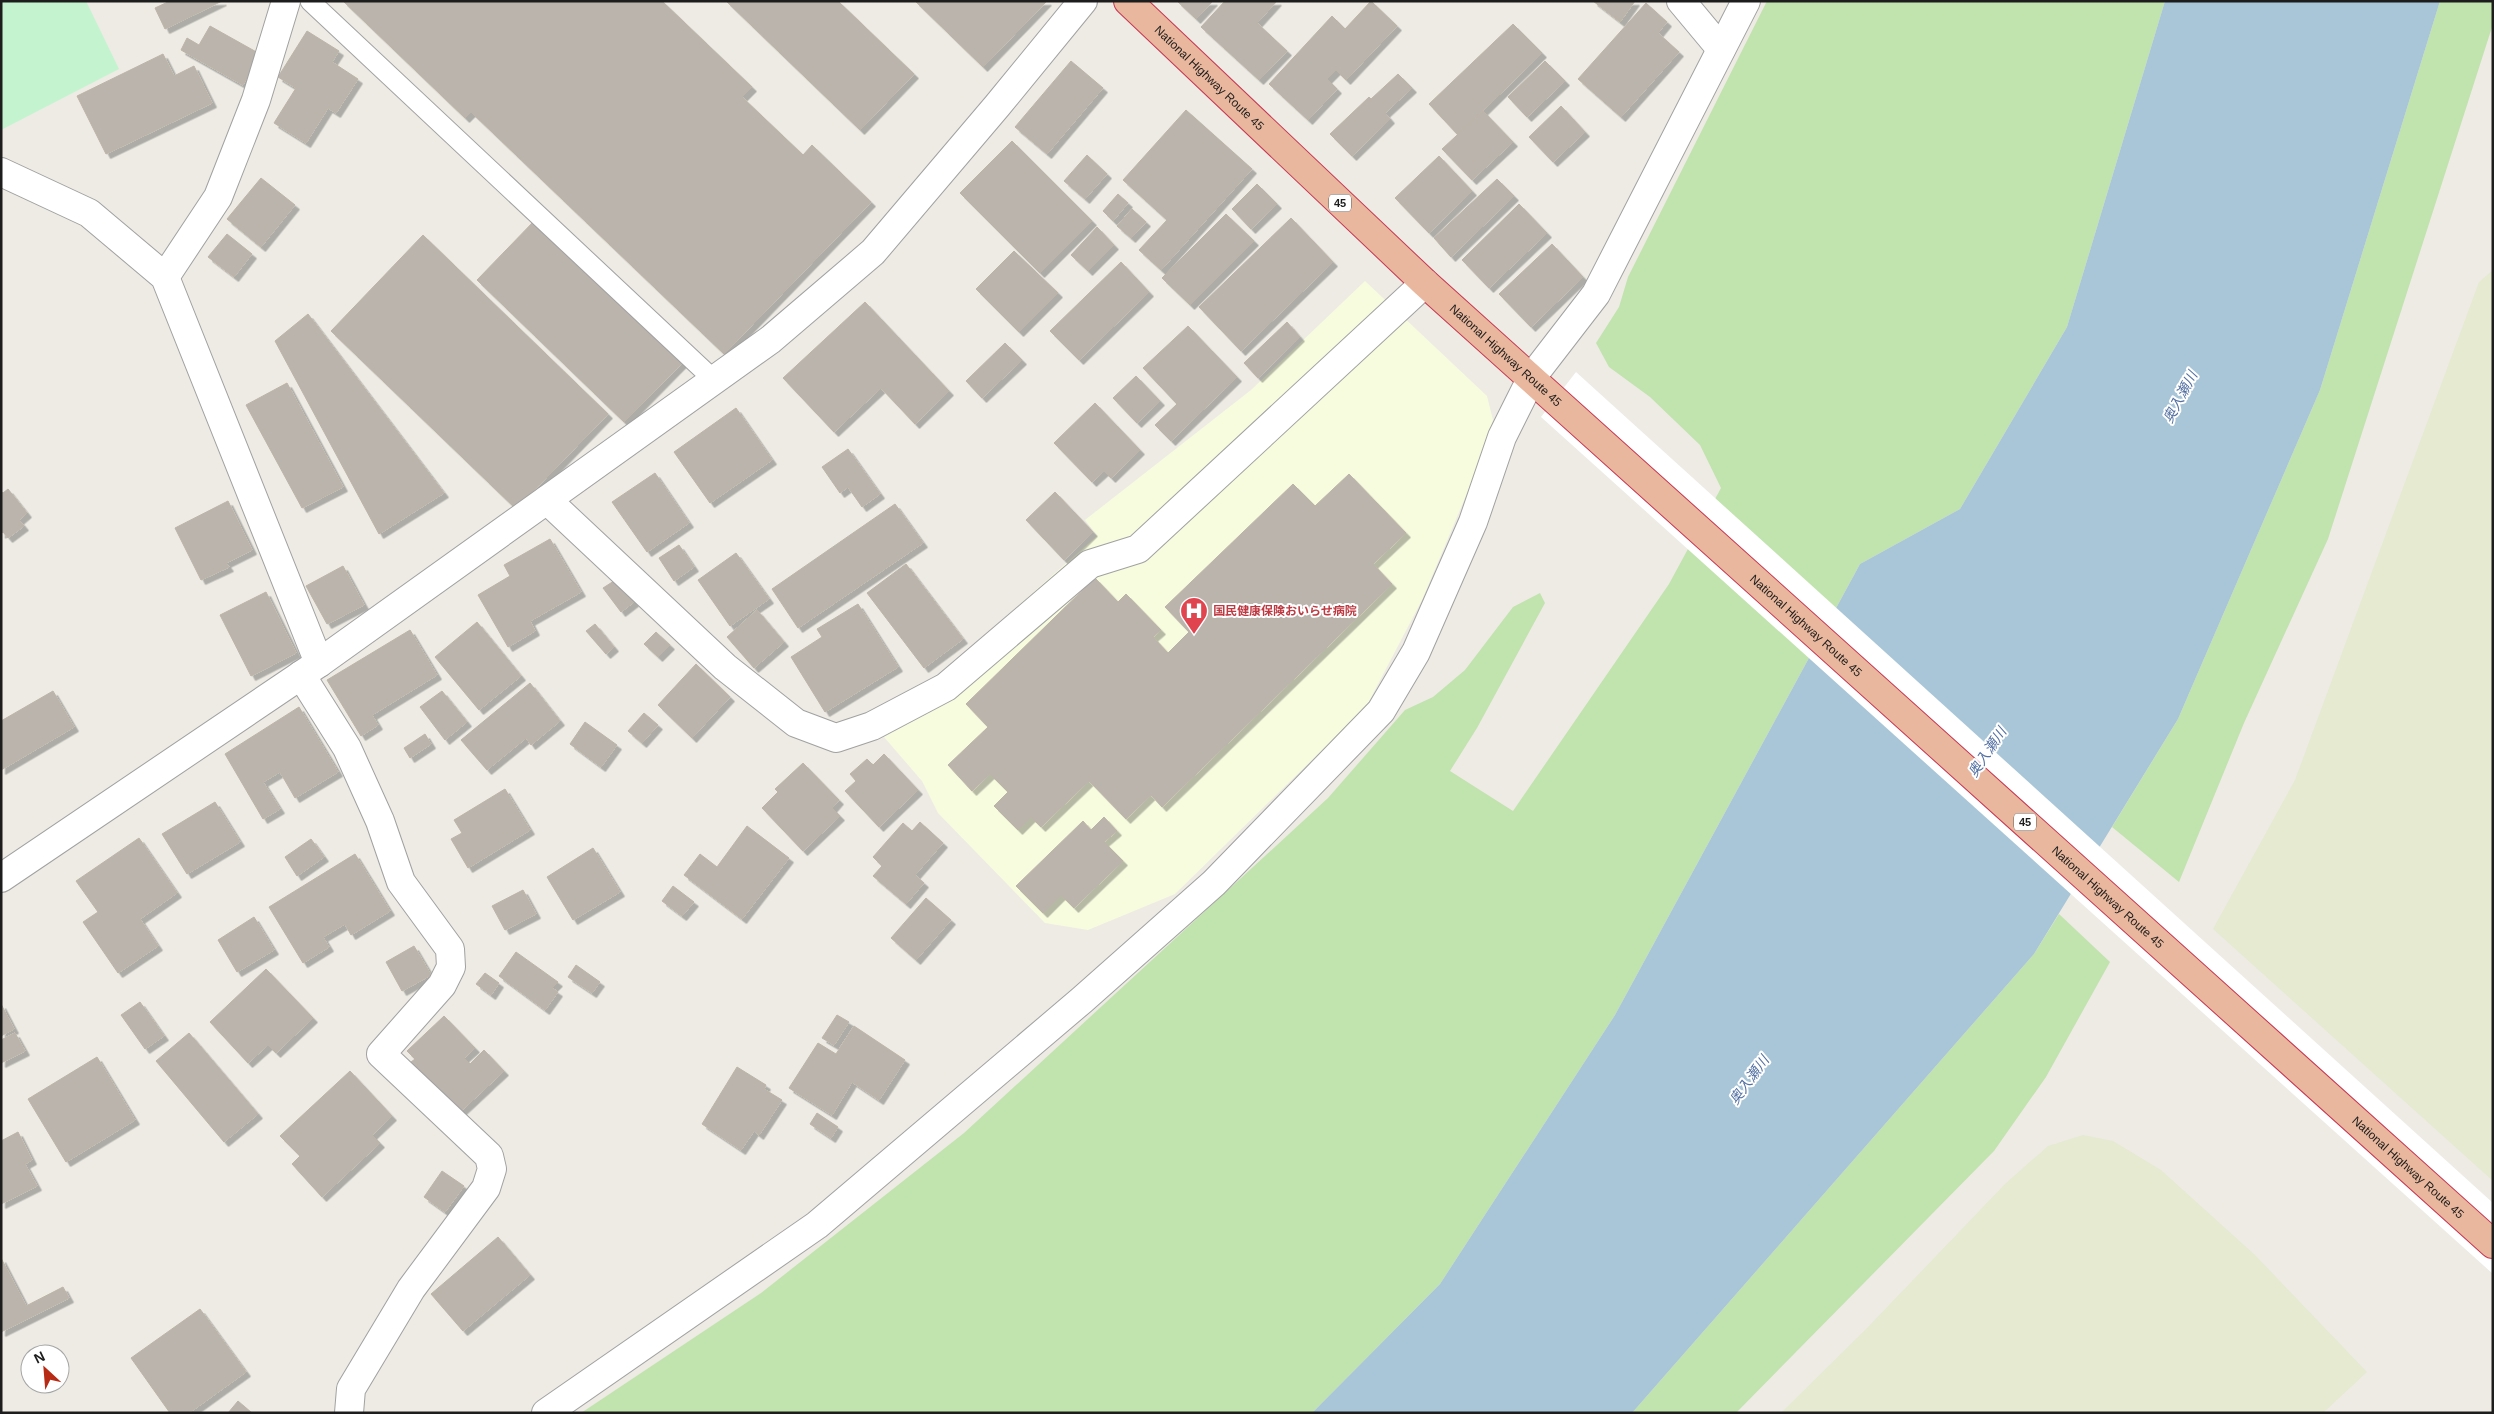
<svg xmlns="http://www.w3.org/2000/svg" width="2494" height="1414" viewBox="0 0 2494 1414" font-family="Arial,'Noto Sans JP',sans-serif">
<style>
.education{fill:#f8fcdf}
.farmland{fill:#e5ead1}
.grass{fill:#c1e3ae}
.park{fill:#c4f4cf}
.water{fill:#a8c6d7}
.pier{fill:#fff}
.building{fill:#bab4ad;stroke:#bdb4a8;filter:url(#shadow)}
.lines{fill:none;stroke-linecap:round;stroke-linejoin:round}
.service-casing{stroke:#a1a1a1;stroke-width:21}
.minor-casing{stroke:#a1a1a1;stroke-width:30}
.trunk-casing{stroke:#c83553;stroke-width:30}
.service{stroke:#fff;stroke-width:19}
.minor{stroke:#fff;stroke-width:28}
.trunk{stroke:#e8b79d;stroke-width:28}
.labels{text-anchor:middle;stroke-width:4;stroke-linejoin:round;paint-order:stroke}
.shield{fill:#fff;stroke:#616161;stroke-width:1}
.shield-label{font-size:11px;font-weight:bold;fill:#1d1d1d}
.street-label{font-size:12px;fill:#1d1d1d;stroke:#fff}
.health-label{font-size:12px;font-weight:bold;fill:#be3a42;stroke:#fff;text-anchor:start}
.water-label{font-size:14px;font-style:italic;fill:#5370a3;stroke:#fff}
</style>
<defs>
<filter id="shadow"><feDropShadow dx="4.5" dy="4.5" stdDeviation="0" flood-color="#0004"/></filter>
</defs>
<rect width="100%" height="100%" fill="#edebe4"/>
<polygon class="education" points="1365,281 1487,396 1493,420 1481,460 1422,600 1366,707 1175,894 1088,930 1045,923 938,813 922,781 884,737 955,698 945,670 1097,536 1085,520 1251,390"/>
<g class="farmland">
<polygon points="2493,270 2493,1181 2213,929 2295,780 2479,282"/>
<polygon points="2083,1135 2113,1141 2161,1170 2255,1255 2367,1372 2323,1413 1781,1413 1868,1327 2005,1184 2048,1146"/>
</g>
<g class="grass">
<polygon points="1767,1 2165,1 2067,327 1960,509 1860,564 1615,1015 1440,1284 1312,1413 581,1413 761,1293 964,1133 1328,798 1405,710 1433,697 1465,670 1513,607 1540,593 1545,603 1477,728 1450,771 1513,811 1669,584 1721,488 1700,445 1650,397 1609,367 1596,343 1619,307 1628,277"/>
<polygon points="2440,1 2493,1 2493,24 2328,539 2244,723 2179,882 2112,827 2178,719 2320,390"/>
<polygon points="2059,914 2110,962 2046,1077 1994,1151 1736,1413 1632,1413 2034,954"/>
</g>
<polygon class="park" points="1,1 86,1 119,69 1,130"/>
<polygon class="water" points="2165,1 2440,1 2320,390 2178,719 2034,954 1632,1413 1312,1413 1440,1284 1615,1015 1860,564 1960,509 2067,327"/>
<polygon class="pier" points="1576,372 2493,1203 2493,1274 1541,417"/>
<g class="building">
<polygon points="170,1 222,1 165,29 155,8"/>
<polygon points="343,1 662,1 752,87 742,97 803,155 812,145 871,202 724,354 471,112 465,118"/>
<polygon points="726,1 838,1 914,74 860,130"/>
<polygon points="915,1 1047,1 983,67"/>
<polygon points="1177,1 1213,1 1196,19"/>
<polygon points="1225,1 1277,1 1257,23 1287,51 1259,80 1201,27"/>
<polygon points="1371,1 1397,26 1346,80 1336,70 1327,79 1337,89 1308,120 1269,84 1332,16 1345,29"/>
<polygon points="1593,1 1635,1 1620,22"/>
<polygon points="1646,3 1667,22 1658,33 1679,52 1621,117 1578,79"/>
<polygon points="1513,24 1542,53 1458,135 1429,104"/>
<polygon points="210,26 260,54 243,85 181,50 187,38 199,45"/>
<polygon points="307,31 339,51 332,62 358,79 336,113 328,108 306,143 274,123 296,88 278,77"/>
<polygon points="163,54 174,76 194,66 212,103 106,154 77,96"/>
<polygon points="1071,61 1103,88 1047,154 1015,127"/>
<polygon points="1545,61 1565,81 1527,117 1508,97"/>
<polygon points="1398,74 1412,88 1385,113 1390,119 1352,156 1330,134 1369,97 1371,99"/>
<polygon points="1561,106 1585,132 1553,162 1529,137"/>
<polygon points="1186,110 1252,169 1161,270 1139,250 1167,220 1123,180"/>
<polygon points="1483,111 1513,142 1472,180 1442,149"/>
<polygon points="1012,141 1092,221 1040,273 960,193"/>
<polygon points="1087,155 1107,174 1085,199 1064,181"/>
<polygon points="1439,156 1472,191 1429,233 1395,198"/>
<polygon points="261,178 295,205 261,247 227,219"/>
<polygon points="1497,179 1514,196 1451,257 1434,238"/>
<polygon points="1257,184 1277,204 1251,229 1232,209"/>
<polygon points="1118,194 1128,203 1113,221 1103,211"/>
<polygon points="1519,204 1547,233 1489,288 1462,260"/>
<polygon points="1132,209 1146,222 1131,238 1117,226"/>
<polygon points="1226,214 1254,241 1190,305 1162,278"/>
<polygon points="1291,218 1333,262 1241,351 1199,307"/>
<polygon points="536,219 684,361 624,422 477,280"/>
<polygon points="1097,227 1114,245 1088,271 1071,255"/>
<polygon points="227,234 252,254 234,277 208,257"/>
<polygon points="423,235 608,414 516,509 331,331"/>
<polygon points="1552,244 1583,277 1531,327 1499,294"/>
<polygon points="1014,251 1058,293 1019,332 976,289"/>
<polygon points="1121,262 1149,292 1079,360 1050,331"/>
<polygon points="865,302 949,391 915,424 881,388 834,432 783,378"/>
<polygon points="308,314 444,493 379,534 275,341"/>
<polygon points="1287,322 1300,337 1258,378 1244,363"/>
<polygon points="1188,326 1237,377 1171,441 1155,425 1177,404 1143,368"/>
<polygon points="1005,343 1022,360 982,398 966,381"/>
<polygon points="1136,376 1160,401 1137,423 1113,398"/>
<polygon points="287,383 343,487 302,508 246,405"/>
<polygon points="1095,403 1140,450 1111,478 1104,471 1092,482 1054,443"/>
<polygon points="736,408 772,460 710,503 674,452"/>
<polygon points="848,449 880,494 862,507 848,487 840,493 822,467"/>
<polygon points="655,473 689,523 647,552 612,502"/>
<polygon points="1349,474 1406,533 1373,564 1392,584 1162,807 1151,795 1126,819 1089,781 1041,827 1031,817 1018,830 994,806 1008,792 990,774 972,791 948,765 988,727 966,704 1095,578 1118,602 1126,594 1161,630 1153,637 1168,653 1189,632 1165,607 1293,484 1315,506"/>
<polygon points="8,489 27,513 19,520 24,526 8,538 3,532 1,534 1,491 3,493"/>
<polygon points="1055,492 1093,532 1064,560 1026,520"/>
<polygon points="228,501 252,550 226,563 229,567 201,580 175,528"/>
<polygon points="895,504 923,543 798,628 772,589"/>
<polygon points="550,539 581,592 530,621 535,631 508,647 478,595 510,576 504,565"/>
<polygon points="679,545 694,567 674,581 659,558"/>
<polygon points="736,553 769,599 730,626 698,580"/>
<polygon points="906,564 963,639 924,668 867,593"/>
<polygon points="343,566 364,605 327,624 306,586"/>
<polygon points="617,579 634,602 621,612 603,588"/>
<polygon points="266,592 296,653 251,676 220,615"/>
<polygon points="858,604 898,667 825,712 791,657 822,637 817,629"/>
<polygon points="757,610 784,642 754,668 727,637"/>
<polygon points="477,622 521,676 479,710 435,657"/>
<polygon points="595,624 614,647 606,654 586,631"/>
<polygon points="410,630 437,675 372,715 378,725 361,736 327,680"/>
<polygon points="656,632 670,645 658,657 644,644"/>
<polygon points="696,664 730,697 692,738 658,705"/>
<polygon points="530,683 560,721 531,745 526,738 487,770 461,740"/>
<polygon points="53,691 74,727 1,770 1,721"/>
<polygon points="442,691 467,722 445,740 420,707"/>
<polygon points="299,707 338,772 295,798 280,772 263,782 280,809 263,819 225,754"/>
<polygon points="644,713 658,725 642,743 628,731"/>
<polygon points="585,722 617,745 601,767 570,744"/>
<polygon points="425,734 431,744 410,758 404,748"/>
<polygon points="884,754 918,790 879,827 845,791 856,781 850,774 867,759 873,765"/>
<polygon points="803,763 839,800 832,808 840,816 803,851 762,808 778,792 775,789"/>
<polygon points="505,789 530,830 468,868 451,839 462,833 454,820"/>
<polygon points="215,802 240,842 187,874 162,834"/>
<polygon points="1104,817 1117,831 1104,842 1123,861 1074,908 1061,895 1043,913 1016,886 1083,821 1091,830"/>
<polygon points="920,822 943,843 915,875 924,883 906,904 873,876 882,866 873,857 903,823 912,831"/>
<polygon points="747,826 789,858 742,919 684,875 700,854 717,867"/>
<polygon points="139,838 177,893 140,919 158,946 118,973 83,922 98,912 76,881"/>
<polygon points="311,839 324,857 297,876 285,857"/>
<polygon points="593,848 620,892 573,920 547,877"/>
<polygon points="355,854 390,911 351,935 345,924 323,937 329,947 303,963 269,907"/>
<polygon points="673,886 694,902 682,916 662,901"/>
<polygon points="523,890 536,914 505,930 492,906"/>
<polygon points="926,898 951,920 916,960 891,938"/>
<polygon points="254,917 274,950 237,972 218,940"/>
<polygon points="414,946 431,975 402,991 386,962"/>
<polygon points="516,952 558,982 552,988 558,992 545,1010 499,976"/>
<polygon points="576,965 600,982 592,993 568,977"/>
<polygon points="266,969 313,1018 276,1053 268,1045 248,1063 210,1022"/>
<polygon points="485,973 499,983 491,995 476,984"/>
<polygon points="140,1002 164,1036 145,1049 121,1015"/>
<polygon points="1,1004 14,1029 1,1036"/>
<polygon points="837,1015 849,1022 834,1045 822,1038"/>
<polygon points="444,1016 475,1048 464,1058 470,1064 484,1050 504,1071 459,1113 411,1062 415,1059 407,1051"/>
<polygon points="854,1026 905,1060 879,1100 852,1082 832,1115 789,1088 818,1043 836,1054"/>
<polygon points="15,1033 25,1051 1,1063 1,1040"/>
<polygon points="189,1033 258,1114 224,1142 156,1061"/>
<polygon points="97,1057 135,1120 66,1162 28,1099"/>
<polygon points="737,1067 766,1085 764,1089 782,1100 759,1135 754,1131 741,1150 702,1124"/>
<polygon points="350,1071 392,1116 372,1135 380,1143 322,1197 292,1164 300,1156 280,1136"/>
<polygon points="817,1113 838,1127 831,1138 810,1124"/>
<polygon points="18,1132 32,1160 25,1164 37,1186 1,1204 1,1141"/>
<polygon points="442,1171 464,1186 445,1212 424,1197"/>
<polygon points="498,1237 530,1275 463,1331 431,1294"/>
<polygon points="1,1258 26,1306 63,1287 69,1298 1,1332"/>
<polygon points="200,1309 246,1372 189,1413 170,1413 131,1358"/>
<polygon points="238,1401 252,1413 228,1413"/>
</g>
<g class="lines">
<defs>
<polyline id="service" points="310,1 714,380"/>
<g id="minor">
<polyline points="1681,1 1721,49"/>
<polyline points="1,172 89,213 165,277 319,663"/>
<polyline points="165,277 218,197 256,100 286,1"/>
<polyline points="547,500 725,667 796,723 836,738 872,726 946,687 1090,564 1138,549 1425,283"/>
<polyline points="301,675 347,748 380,821 401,882 450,949 451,967 442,985 381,1054 489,1156 492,1169 486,1188 411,1289 351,1389 349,1413"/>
<polyline points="1,878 319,663 770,340 873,252 997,106 1083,1"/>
<polyline points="546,1413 817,1225 1082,1000 1214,883 1381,711 1416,652 1473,522 1502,437 1532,377 1596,294 1746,1"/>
</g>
<g id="trunk">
<path id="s1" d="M1128,1L1425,283L2493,1244"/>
</g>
</defs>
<use href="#service" class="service-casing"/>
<use href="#minor" class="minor-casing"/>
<use href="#trunk" class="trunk-casing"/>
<use href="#service" class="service"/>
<use href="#minor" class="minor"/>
<use href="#trunk" class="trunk"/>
</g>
<defs>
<symbol id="hospital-pin" viewBox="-11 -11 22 30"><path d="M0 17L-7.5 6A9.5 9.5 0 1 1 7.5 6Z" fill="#e0444e" stroke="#fff"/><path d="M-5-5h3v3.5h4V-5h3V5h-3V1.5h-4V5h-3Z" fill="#fff"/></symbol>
</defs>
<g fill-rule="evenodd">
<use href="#hospital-pin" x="1178" y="595" width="32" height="43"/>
</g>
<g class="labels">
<g class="shield">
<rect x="1329" y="194.5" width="22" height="17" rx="4"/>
<rect x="2014" y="813.5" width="22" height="17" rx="4"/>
</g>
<g class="shield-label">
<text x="1340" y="207">45</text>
<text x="2025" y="826">45</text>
</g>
<g class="street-label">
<text dy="4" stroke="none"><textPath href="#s1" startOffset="112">National Highway Route 45</textPath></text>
<text dy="4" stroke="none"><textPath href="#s1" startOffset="518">National Highway Route 45</textPath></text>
<text dy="4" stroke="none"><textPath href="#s1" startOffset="922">National Highway Route 45</textPath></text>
<text dy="4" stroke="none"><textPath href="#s1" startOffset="1328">National Highway Route 45</textPath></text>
<text dy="4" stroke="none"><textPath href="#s1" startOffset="1732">National Highway Route 45</textPath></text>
</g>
<g class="health-label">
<text x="1213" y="615">国民健康保険おいらせ病院</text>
</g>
<g class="water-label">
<text transform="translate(2180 397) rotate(-62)" y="5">奥入瀬川</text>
<text transform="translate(1987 752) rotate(-56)" y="5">奥入瀬川</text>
<text transform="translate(1749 1080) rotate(-54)" y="5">奥入瀬川</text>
</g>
</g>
<rect width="2494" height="1414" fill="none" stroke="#1d1d1d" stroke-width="5"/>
<g transform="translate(45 1369) rotate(334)"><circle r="24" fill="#ffffff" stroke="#a5a5a5"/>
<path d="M0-4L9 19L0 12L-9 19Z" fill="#b72a13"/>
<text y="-8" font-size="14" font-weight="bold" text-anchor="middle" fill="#1d1d1d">N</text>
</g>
</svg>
